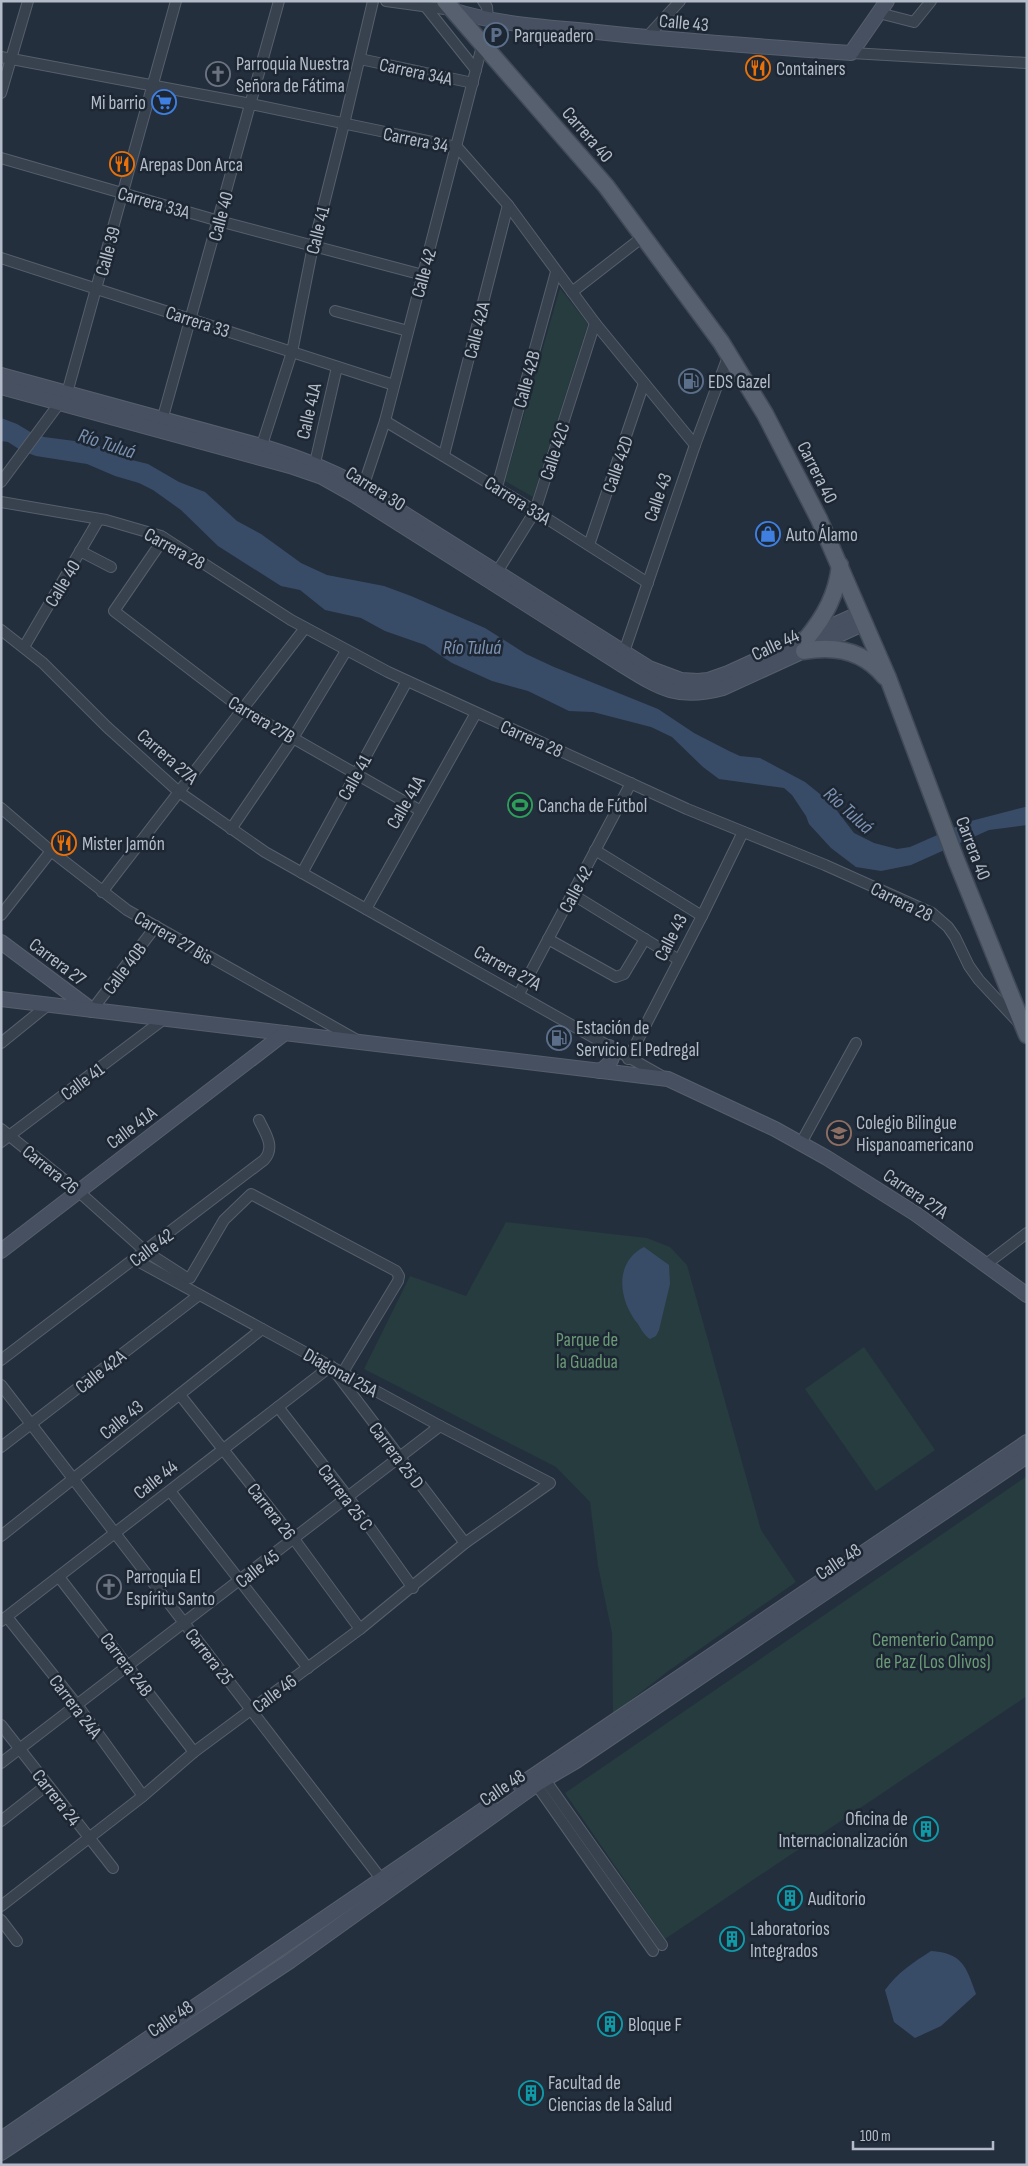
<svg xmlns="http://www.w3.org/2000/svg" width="1028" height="2166" viewBox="0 0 1028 2166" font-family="'Sofia Sans Condensed',sans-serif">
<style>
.green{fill:#263c3f}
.water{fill:#394c67}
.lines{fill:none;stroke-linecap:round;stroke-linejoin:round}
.street-casing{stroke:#565f6c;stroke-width:12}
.secondary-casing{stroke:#565f6c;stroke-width:16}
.primary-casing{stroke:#414a57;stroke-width:19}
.street{stroke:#38414e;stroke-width:10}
.secondary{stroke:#465061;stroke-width:14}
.primary{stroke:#56606e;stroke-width:16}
.labels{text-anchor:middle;stroke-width:5;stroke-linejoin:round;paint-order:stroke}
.street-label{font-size:19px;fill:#b4bcc9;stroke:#1d2633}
.poi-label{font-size:19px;fill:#b4bcc9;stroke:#1d2633;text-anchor:start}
.park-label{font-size:19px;fill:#6b9a76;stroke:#1d2633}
.water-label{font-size:20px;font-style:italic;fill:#7c92b1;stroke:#1d2633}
</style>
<rect width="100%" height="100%" fill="#242f3e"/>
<g class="green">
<polygon points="560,288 588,324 533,497 505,481"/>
<polygon points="506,1222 647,1238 670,1247 687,1265 761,1530 796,1582 667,1672 613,1714 612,1633 598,1566 590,1502 556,1467 364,1369 410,1276 466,1296"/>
<polygon points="864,1347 935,1450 876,1491 805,1389"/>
<polygon points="1027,1476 1027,1696 665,1939 565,1793"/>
</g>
<g class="water">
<polygon points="1,418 17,424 32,433 44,437 82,442 97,445 124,458 148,464 179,482 205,492 237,521 261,534 301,563 327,575 384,586 411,596 485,628 526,654 554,667 658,709 694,733 729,751 740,756 760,758 805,782 831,803 854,833 874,843 897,849 910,847 967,822 1025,807 1027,807 1027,825 989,830 911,865 881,871 856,867 831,848 809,824 806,816 792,795 784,788 719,779 703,767 672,737 651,727 593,712 569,711 528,691 492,681 452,663 425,645 385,631 361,618 325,610 300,590 281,586 218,546 181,510 153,490 139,483 115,476 87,464 36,456 22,451 8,442 1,441"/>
<path d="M644,1247L669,1265L670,1284L659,1330L656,1336L650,1339C644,1335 641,1329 638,1324C619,1301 613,1263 644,1247Z"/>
<path d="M931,1951C962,1953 966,1966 976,1994L941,2026L915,2038L894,2022L885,1990C897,1973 914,1962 931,1951Z"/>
</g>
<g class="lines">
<defs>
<g id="street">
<polyline points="386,1 452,10"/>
<polyline points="483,1 487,7 488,19"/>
<polyline points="425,6 476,70"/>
<polyline points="879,13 914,22 931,1"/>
<polyline points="647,37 680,1"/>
<polyline points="851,53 1027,63"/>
<polyline points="1,57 251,104 457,147 508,205 595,323 695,445"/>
<polyline points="360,59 473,83"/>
<polyline points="1,93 28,1"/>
<polyline points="1,158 219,221 423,275"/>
<polyline points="1,258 394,385"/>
<polyline points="572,292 644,236"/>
<polyline points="335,311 408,331"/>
<polyline points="385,421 535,511 648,583"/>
<polyline points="161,424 279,1"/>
<polyline points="260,451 292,352 311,256 344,124 373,1"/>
<polyline points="444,455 508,205"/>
<polyline points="315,463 337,367"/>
<polyline points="1,482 67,393 176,1"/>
<polyline points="497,487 556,272"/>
<polyline points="361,493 385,421 482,46"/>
<polyline points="1,502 106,520 161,536 291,620 388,672 687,809 825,865 932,913 948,927 955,937 969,966 979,980 1018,1022"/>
<polyline points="164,538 114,611 242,709 421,811"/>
<polyline points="589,545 644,383"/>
<polyline points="80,551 111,567"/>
<polyline points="497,572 535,511 595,323"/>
<polyline points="1,630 43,663 107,727 179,792 265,852 660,1075"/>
<polyline points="24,647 99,519"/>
<polyline points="624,652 695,445 729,354"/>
<polyline points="1,808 51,851 127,910 357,1040"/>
<polyline points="231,829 293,738 346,651"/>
<polyline points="595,850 702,916"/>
<polyline points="302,873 407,681"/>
<polyline points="102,892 305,628"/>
<polyline points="572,894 679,960"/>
<polyline points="366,909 476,713"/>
<polyline points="1,915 51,851"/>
<polyline points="548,939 616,977 624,974 645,939"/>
<polyline points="519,994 631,783"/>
<polyline points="92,1010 156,926"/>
<polyline points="1,1043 48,1005"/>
<polyline points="628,1059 702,916 743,832"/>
<polyline points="1,1129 78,1191 145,1251 187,1278 190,1278 224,1220 251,1194 396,1271 399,1276 398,1281 340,1377"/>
<polyline points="1,1142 164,1019"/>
<polyline points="801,1143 856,1043"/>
<polyline points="985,1265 1027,1233"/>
<path d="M1,1360L264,1160C276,1147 265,1133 259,1120"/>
<polyline points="336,1373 465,1543"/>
<polyline points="1,1385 382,1880"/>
<polyline points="180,1395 294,1539 360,1629"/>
<polyline points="278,1407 348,1497 413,1588"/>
<polyline points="1,1447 199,1295"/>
<polyline points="170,1491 308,1668"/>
<polyline points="1,1536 262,1329"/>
<polyline points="59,1577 194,1752"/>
<polyline points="7,1617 78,1706 143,1796"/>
<polyline points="1,1621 331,1366"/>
<polyline points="1,1725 113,1868"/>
<polyline points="1,1763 440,1426"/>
<polyline points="541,1774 662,1945"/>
<polyline points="533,1780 653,1951"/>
<polyline points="1,1821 47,1785"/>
<polyline points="1,1906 143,1796 194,1752 360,1629 465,1543 550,1483 440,1426 134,1259"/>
<polyline points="1,1920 17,1941"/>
</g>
<g id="secondary">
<path d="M452,10C499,25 549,27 597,32C682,41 766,47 851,53L887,1"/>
<path d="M1,375L261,446C301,458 337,472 373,494L649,668L681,680L698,681L708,680L728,673L860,613"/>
<path d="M1,387L290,466L322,477L354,495L619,663C658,687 676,701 723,688L865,623"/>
<polyline points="1,942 92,1010"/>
<polyline points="1,999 668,1079 775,1129 827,1158 916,1214 1027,1295"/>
<path d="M599,1071C607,1067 611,1063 613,1054L609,1047"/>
<polyline points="1,1251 285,1033"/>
<polyline points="520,1785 1027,1442"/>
<polyline points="1,2139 490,1805"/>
<polyline points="1,2153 290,1961 537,1784 576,1761 1027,1456"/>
</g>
<g id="primary">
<polyline points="445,1 606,186 721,342 765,414 819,519 888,678 957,862 1027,1035"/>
<path d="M807,638C825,616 837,594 840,565"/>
<path d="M804,651C836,645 864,651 885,677"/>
</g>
</defs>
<use href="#street" class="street-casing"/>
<use href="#secondary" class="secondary-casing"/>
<use href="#primary" class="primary-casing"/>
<use href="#street" class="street"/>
<use href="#secondary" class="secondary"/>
<use href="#primary" class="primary"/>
</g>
<defs>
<symbol id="parking-ring" viewBox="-11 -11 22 22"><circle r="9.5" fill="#1d2633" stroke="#5c6f8a" stroke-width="1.5"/><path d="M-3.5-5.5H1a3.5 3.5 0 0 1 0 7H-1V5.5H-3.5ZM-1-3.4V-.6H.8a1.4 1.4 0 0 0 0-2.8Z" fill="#5c6f8a"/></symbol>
<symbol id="restaurant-ring" viewBox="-11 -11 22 22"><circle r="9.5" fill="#1d2633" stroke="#e8710a" stroke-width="1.5"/><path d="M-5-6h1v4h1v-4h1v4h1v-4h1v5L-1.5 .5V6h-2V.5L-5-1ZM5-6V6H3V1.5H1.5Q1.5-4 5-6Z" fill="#e8710a"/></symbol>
<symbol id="church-ring" viewBox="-11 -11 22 22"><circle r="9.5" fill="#1d2633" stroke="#6b7280" stroke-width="1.5"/><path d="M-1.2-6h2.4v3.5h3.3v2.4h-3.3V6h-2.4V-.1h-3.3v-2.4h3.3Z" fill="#6b7280"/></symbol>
<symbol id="supermarket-ring" viewBox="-11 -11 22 22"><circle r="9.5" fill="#1d2633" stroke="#3f7fe0" stroke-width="1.5"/><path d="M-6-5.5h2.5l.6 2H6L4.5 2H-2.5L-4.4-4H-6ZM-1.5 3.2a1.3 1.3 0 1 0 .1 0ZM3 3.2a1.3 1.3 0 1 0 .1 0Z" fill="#3f7fe0"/></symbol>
<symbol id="fuel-ring" viewBox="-11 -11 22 22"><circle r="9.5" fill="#1d2633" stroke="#5c6f8a" stroke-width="1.5"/><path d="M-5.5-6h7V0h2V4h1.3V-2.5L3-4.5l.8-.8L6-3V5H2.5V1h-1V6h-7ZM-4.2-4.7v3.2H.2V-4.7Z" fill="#5c6f8a"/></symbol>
<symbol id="shop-ring" viewBox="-11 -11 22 22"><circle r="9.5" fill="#1d2633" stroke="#3f7fe0" stroke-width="1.5"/><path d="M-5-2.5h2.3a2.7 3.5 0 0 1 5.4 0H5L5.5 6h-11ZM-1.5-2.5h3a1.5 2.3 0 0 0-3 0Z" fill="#3f7fe0"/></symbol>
<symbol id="stadium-ring" viewBox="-11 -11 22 22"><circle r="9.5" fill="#1d2633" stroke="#2e9e5b" stroke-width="1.5"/><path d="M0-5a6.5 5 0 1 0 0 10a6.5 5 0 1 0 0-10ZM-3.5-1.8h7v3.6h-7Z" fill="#2e9e5b"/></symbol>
<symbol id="school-ring" viewBox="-11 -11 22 22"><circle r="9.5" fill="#1d2633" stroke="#8d6e63" stroke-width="1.5"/><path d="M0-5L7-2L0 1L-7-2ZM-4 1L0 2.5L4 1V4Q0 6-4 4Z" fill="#8d6e63"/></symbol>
<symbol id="building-ring" viewBox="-11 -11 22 22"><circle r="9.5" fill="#1d2633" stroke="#0f9aa8" stroke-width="1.5"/><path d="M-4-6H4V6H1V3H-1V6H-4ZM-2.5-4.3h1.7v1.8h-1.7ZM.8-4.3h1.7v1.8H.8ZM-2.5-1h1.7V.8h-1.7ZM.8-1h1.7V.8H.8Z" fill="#0f9aa8"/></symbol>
</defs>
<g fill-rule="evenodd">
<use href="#parking-ring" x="482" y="21" width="28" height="28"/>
<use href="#restaurant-ring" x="744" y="54" width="28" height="28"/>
<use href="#church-ring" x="204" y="60" width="28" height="28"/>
<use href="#supermarket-ring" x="150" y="88" width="28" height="28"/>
<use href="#restaurant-ring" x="108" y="150" width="28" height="28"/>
<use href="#fuel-ring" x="677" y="367" width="28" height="28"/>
<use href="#shop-ring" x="754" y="520" width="28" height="28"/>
<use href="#stadium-ring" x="506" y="791" width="28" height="28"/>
<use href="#restaurant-ring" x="50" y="829" width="28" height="28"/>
<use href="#fuel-ring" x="545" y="1024" width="28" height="28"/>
<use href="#school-ring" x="825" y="1119" width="28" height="28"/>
<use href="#church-ring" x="95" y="1573" width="28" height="28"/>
<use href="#building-ring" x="912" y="1815" width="28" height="28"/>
<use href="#building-ring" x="776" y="1884" width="28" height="28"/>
<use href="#building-ring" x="718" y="1925" width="28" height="28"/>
<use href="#building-ring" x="596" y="2010" width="28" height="28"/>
<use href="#building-ring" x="517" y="2079" width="28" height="28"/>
</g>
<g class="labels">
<g class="street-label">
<text transform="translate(684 22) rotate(5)" y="7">Calle 43</text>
<text transform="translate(416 71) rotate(12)" y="7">Carrera 34A</text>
<text transform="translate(588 134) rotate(49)" y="7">Carrera 40</text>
<text transform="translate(416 139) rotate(11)" y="7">Carrera 34</text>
<text transform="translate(154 202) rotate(16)" y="7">Carrera 33A</text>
<text transform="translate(220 216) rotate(-75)" y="7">Calle 40</text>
<text transform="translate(317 230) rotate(-76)" y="7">Calle 41</text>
<text transform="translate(107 251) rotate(-75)" y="7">Calle 39</text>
<text transform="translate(423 273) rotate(-75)" y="7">Calle 42</text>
<text transform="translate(198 321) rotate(18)" y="7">Carrera 33</text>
<text transform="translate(476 330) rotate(-76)" y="7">Calle 42A</text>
<text transform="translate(526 379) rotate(-75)" y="7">Calle 42B</text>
<text transform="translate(308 411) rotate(-77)" y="7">Calle 41A</text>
<text transform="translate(554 451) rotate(-72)" y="7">Calle 42C</text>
<text transform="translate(617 464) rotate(-71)" y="7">Calle 42D</text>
<text transform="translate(818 472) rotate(63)" y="7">Carrera 40</text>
<text transform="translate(376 488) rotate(32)" y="7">Carrera 30</text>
<text transform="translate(657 497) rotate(-71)" y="7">Calle 43</text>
<text transform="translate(518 500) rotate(32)" y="7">Carrera 33A</text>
<text transform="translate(175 548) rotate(29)" y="7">Carrera 28</text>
<text transform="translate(62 583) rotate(-59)" y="7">Calle 40</text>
<text transform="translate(775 644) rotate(-25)" y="7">Calle 44</text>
<text transform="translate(262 719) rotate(31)" y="7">Carrera 27B</text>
<text transform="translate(532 738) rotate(24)" y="7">Carrera 28</text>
<text transform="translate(168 756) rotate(41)" y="7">Carrera 27A</text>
<text transform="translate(354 777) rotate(-61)" y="7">Calle 41</text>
<text transform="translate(405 802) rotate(-60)" y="7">Calle 41A</text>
<text transform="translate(974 848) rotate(69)" y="7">Carrera 40</text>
<text transform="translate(575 889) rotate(-62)" y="7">Calle 42</text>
<text transform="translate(902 901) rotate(26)" y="7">Carrera 28</text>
<text transform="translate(174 937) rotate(30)" y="7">Carrera 27 Bis</text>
<text transform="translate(670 937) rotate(-63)" y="7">Calle 43</text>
<text transform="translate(58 961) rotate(37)" y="7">Carrera 27</text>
<text transform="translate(508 967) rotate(29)" y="7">Carrera 27A</text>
<text transform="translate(124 968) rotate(-53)" y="7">Calle 40B</text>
<text transform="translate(82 1081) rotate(-37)" y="7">Calle 41</text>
<text transform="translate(131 1127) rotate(-37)" y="7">Calle 41A</text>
<text transform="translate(51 1169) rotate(39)" y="7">Carrera 26</text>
<text transform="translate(916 1193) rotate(34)" y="7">Carrera 27A</text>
<text transform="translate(151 1247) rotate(-37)" y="7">Calle 42</text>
<text transform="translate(100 1371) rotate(-38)" y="7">Calle 42A</text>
<text transform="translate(341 1372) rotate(29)" y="7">Diagonal 25A</text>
<text transform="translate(121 1419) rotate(-39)" y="7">Calle 43</text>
<text transform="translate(397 1455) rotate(53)" y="7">Carrera 25 D</text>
<text transform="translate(155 1479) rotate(-38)" y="7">Calle 44</text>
<text transform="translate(346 1497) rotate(53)" y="7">Carrera 25 C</text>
<text transform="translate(272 1511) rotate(52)" y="7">Carrera 26</text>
<text transform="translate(838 1561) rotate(-34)" y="7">Calle 48</text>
<text transform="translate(257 1568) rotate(-38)" y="7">Calle 45</text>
<text transform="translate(210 1656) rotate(52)" y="7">Carrera 25</text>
<text transform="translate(127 1664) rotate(53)" y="7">Carrera 24B</text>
<text transform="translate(274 1693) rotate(-37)" y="7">Calle 46</text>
<text transform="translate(76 1706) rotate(53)" y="7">Carrera 24A</text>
<text transform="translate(502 1787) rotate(-34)" y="7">Calle 48</text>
<text transform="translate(57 1797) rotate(52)" y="7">Carrera 24</text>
<text transform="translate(170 2018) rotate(-34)" y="7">Calle 48</text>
</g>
<g class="poi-label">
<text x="514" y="42">Parqueadero</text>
<text x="236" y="70">Parroquia Nuestra<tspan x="236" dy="22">Señora de Fátima</tspan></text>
<text x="776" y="75">Containers</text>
<text x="146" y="109" text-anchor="end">Mi barrio</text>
<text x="140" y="171">Arepas Don Arca</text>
<text x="708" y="388">EDS Gazel</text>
<text x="786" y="541">Auto Álamo</text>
<text x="538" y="812">Cancha de Fútbol</text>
<text x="82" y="850">Mister Jamón</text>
<text x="576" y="1034">Estación de<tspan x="576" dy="22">Servicio El Pedregal</tspan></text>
<text x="856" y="1129">Colegio Bilingue<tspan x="856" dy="22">Hispanoamericano</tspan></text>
<text x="126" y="1583">Parroquia El<tspan x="126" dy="22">Espíritu Santo</tspan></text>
<text x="908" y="1825" text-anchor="end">Oficina de<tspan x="908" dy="22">Internacionalización</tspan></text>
<text x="808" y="1905">Auditorio</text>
<text x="750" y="1935">Laboratorios<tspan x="750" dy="22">Integrados</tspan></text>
<text x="628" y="2031">Bloque F</text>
<text x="548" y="2089">Facultad de<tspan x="548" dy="22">Ciencias de la Salud</tspan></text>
</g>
<g class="park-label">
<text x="587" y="1346">Parque de<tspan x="587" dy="22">la Guadua</tspan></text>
<text x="933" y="1646">Cementerio Campo<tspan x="933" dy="22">de Paz (Los Olivos)</tspan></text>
</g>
<g class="water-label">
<text transform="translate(107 443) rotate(18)" y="7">Río Tuluá</text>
<text x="472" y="654">Río Tuluá</text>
<text transform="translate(849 810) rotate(42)" y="7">Río Tuluá</text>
</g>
</g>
<rect width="1028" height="2166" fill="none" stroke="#b4bcc9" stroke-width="5"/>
<path d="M853 2141v8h140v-8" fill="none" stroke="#b4bcc9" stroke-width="2.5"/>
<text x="860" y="2141" font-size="15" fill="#b4bcc9" stroke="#1d2633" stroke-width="4" paint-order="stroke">100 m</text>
</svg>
